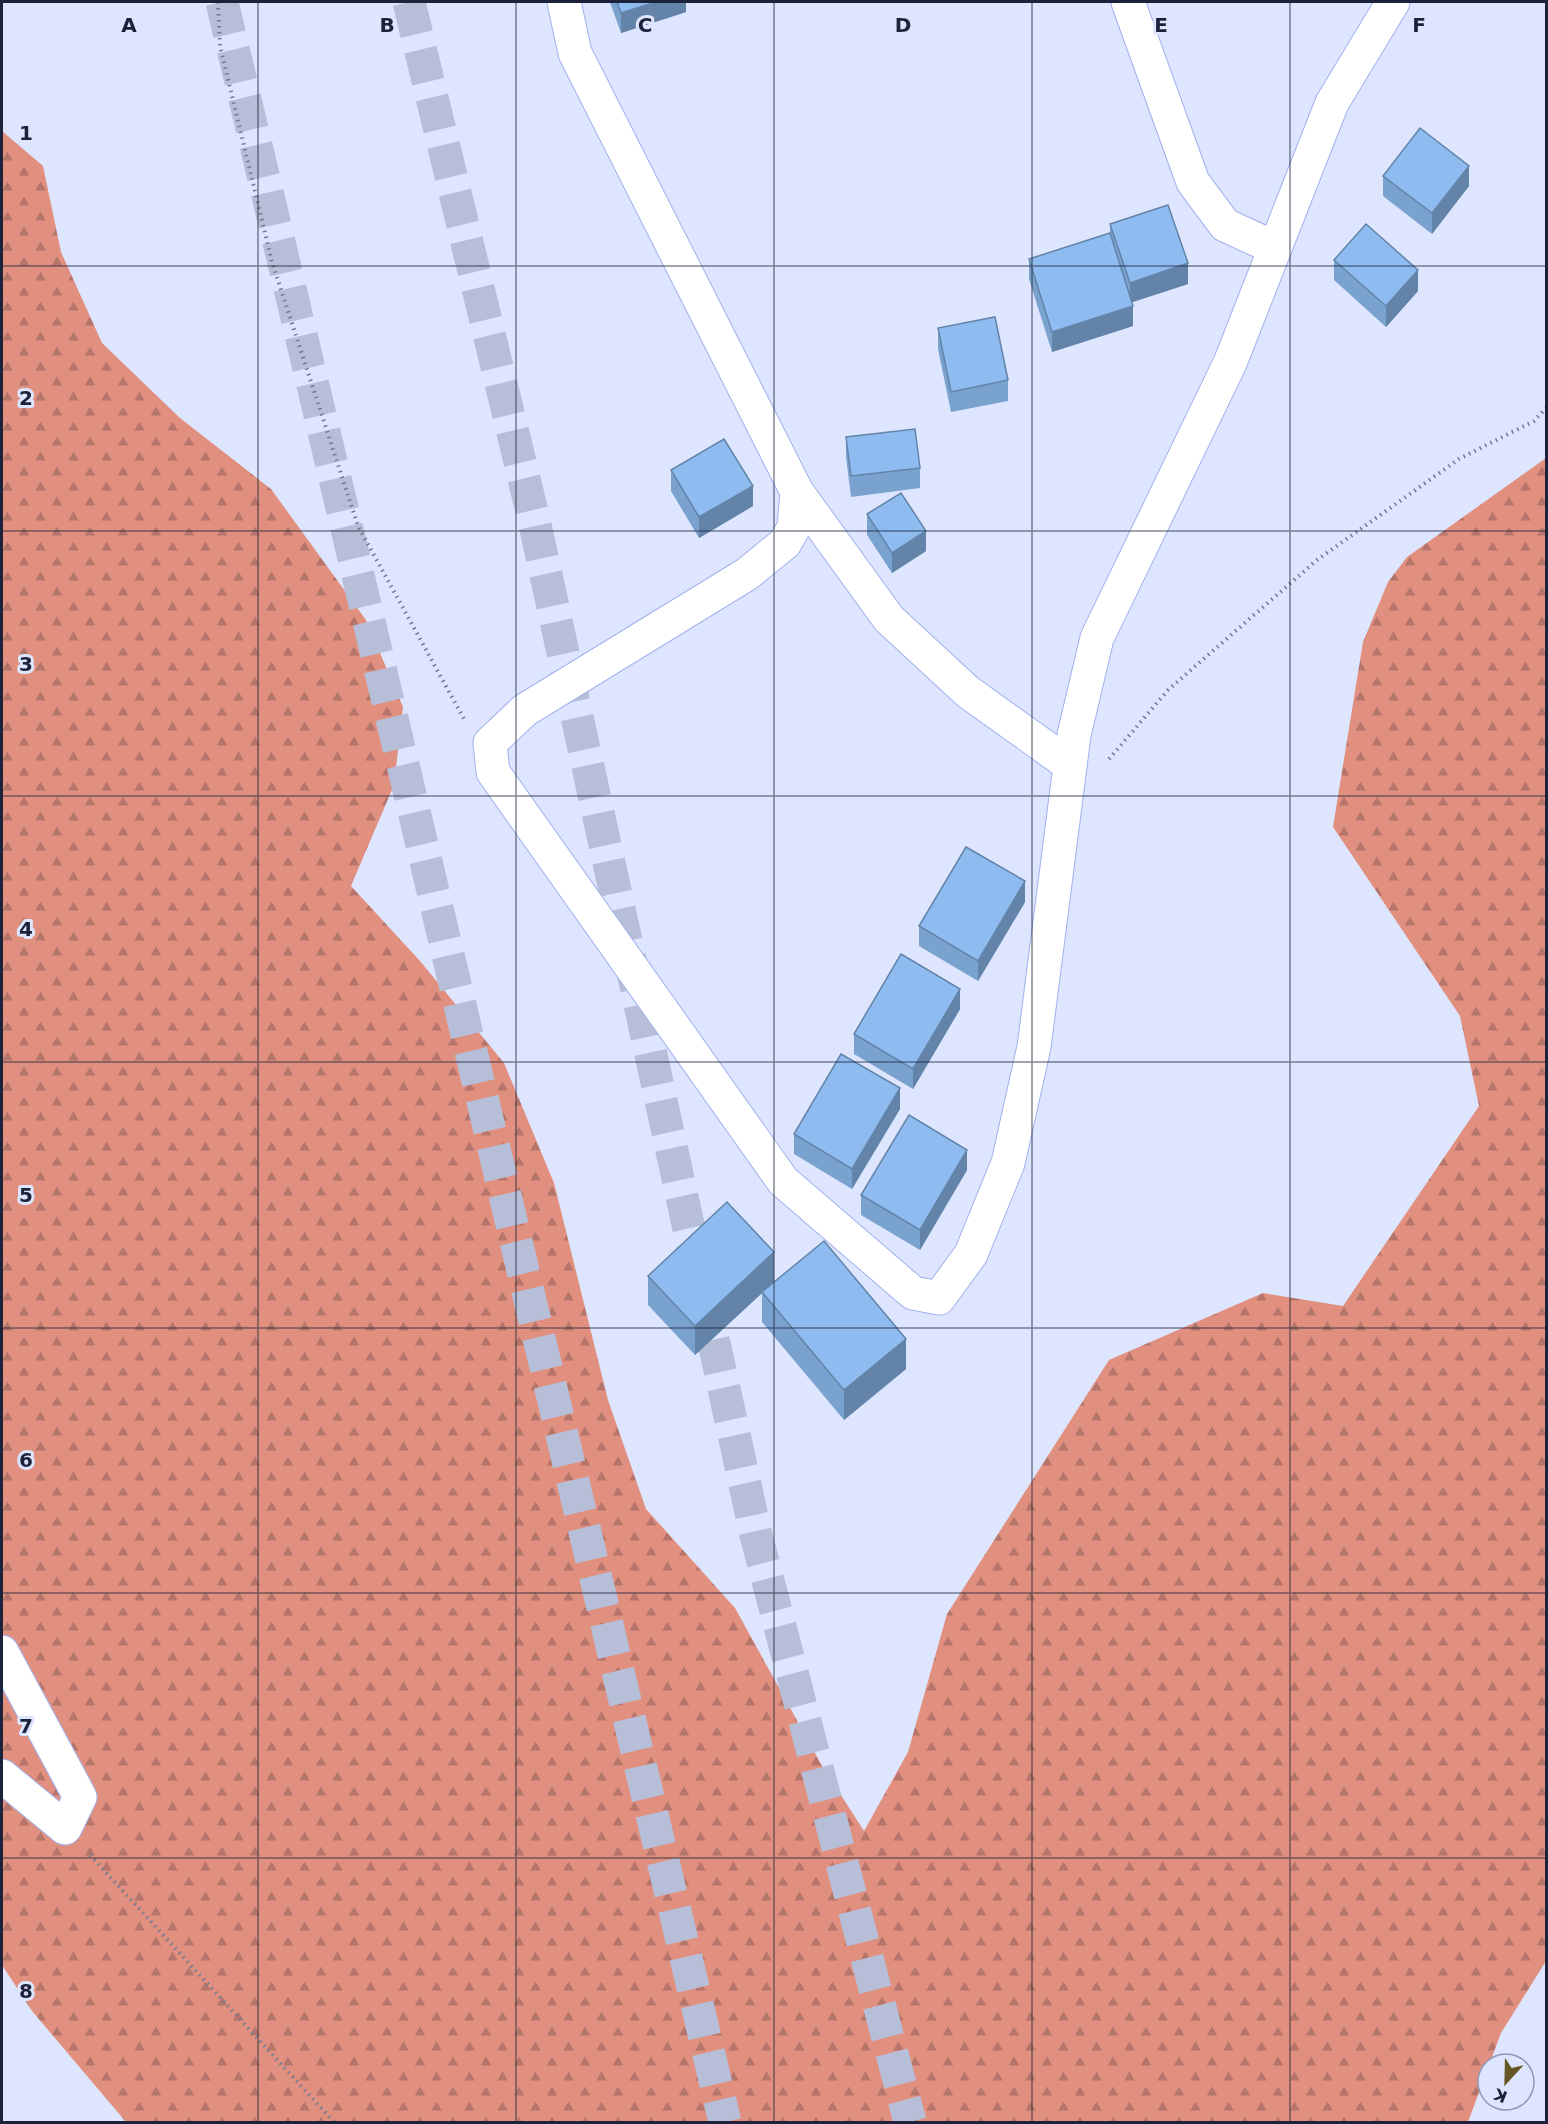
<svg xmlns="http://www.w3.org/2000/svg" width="1548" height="2124" viewBox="0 0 1548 2124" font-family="'DejaVu Sans',sans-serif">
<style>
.forest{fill:url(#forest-firs)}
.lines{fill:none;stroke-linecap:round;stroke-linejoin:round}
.trunk-tunnel{stroke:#b7bed7;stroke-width:33;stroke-dasharray:33 16;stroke-linecap:butt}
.minor-casing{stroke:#a0b1ee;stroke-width:35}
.path{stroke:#737a92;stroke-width:4;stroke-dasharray:1.5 4.5;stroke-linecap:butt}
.minor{stroke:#fff;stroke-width:33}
.wall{fill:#7aa2ce}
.shaded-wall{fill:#6384a8}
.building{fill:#8ebcf0;stroke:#6384a8;stroke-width:1.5}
.grid{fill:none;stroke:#1c2239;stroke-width:1.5;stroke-opacity:0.55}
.grid-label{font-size:20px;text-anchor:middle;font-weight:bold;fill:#1c2239;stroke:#dee5ff;stroke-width:6;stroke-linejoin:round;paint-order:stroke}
</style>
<defs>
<pattern id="forest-firs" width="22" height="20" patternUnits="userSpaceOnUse" patternTransform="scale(1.5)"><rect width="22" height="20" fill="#e19080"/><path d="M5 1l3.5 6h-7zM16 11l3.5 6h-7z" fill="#b6756a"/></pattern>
</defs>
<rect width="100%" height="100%" fill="#dee5ff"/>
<polygon class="forest" points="2,131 43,166 61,252 102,343 180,418 271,489 366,620 403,707 394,785 351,886 420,961 504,1063 554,1183 608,1400 646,1509 735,1608 821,1764 864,1831 908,1752 947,1614 1109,1360 1263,1293 1343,1306 1479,1106 1460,1016 1333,827 1363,642 1388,582 1407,557 1546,458 1546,1961 1501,2033 1468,2122 126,2122 32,2011 2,1965"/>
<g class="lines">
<g class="trunk-tunnel">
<polyline points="222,2 725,2122"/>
<polyline points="409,2 534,520 756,1535 910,2122"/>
</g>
<defs>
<g id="minor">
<polyline points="564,2 575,53 797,492 794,527 785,543 747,574 525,710 490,743 493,772 783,1181 913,1293 939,1298 971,1254 1008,1163 1034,1047 1074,735 1097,638 1230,363 1332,103 1393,2"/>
<polyline points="1128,2 1193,182 1225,225 1275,248"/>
<polyline points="797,492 889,619 968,692 1070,765"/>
<polyline points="2,1652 80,1797 65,1828 2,1776"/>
</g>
</defs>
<use href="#minor" class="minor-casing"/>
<g class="path">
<polyline points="218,2 220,46 272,262 358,526 464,719"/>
<polyline points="1109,759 1168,690 1317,560 1459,459 1534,421 1546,408"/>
<polyline points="90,1855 334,2122"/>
</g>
<use href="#minor" class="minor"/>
</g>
<g class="wall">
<polygon points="610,2 686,2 686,12 621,33"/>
<polygon points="1383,176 1469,186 1432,234 1383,196"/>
<polygon points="1110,224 1188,284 1132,302 1133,326 1052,352 1029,279 1029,259 1110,234"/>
<polygon points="1334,260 1418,291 1386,327 1334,280"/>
<polygon points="938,328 1008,380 1008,401 951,412 938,349"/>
<polygon points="846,437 920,468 920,488 851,497 846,457"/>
<polygon points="671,470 753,506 699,538 671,491"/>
<polygon points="867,514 926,551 892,573 867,535"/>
<polygon points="1025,902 978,981 919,946 919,926"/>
<polygon points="960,1009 913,1089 854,1054 854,1034"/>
<polygon points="900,1109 852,1189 794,1154 794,1134"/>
<polygon points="967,1170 920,1250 861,1215 861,1195"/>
<polygon points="648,1276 774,1282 906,1369 844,1420 762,1322 762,1293 695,1355 648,1305"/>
</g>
<g class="shaded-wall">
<polygon points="656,2 686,2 686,12 621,33 621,13"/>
<polygon points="1469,166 1469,186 1432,234 1432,213"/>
<polygon points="1188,263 1188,284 1130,303 1130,283"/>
<polygon points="1418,270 1418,291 1386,327 1386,306"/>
<polygon points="1133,306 1133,326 1052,352 1052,332"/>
<polygon points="753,486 753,506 699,538 699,517"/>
<polygon points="926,531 926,551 892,573 892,553"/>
<polygon points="1025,881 1025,902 978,981 978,961"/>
<polygon points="960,989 960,1009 913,1089 913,1069"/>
<polygon points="900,1088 900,1109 852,1189 852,1169"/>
<polygon points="967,1150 967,1170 920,1250 920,1230"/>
<polygon points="774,1252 774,1282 695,1355 695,1326"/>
<polygon points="906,1339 906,1369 844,1420 844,1390"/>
</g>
<g class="building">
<polygon points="617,2 656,2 621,13"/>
<polygon points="1420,128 1469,166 1432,213 1383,176"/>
<polygon points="1168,205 1188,263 1130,283 1110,224"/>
<polygon points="1366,224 1418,270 1386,306 1334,260"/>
<polygon points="1110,233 1133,306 1052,332 1029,259"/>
<polygon points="995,317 1008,380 951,392 938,328"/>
<polygon points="915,429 920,468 851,476 846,437"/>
<polygon points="724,439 753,486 699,517 671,470"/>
<polygon points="901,493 926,531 892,553 867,514"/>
<polygon points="966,847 1025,881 978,961 919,926"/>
<polygon points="901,954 960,989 913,1069 854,1034"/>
<polygon points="841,1054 900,1088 852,1169 794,1134"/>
<polygon points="909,1115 967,1150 920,1230 861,1195"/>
<polygon points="727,1202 774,1252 695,1326 648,1276"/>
<polygon points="824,1241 906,1339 844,1390 762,1292"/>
</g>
<path class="grid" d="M258,2V2122M516,2V2122M774,2V2122M1032,2V2122M1290,2V2122M2,266H1546M2,531H1546M2,796H1546M2,1062H1546M2,1328H1546M2,1593H1546M2,1858H1546"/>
<g class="grid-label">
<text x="129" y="32">A</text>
<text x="387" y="32">B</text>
<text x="645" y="32">C</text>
<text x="903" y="32">D</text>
<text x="1161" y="32">E</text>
<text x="1419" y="32">F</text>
<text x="26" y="140">1</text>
<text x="26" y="405">2</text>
<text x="26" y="671">3</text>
<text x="26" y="936">4</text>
<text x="26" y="1202">5</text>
<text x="26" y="1467">6</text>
<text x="26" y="1733">7</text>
<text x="26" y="1998">8</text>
</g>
<rect width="1548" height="2124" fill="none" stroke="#1c2239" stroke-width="6"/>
<g transform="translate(1506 2082) rotate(202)"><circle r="28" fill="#dee5ff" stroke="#9097b0" stroke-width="1.5"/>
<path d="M0-4.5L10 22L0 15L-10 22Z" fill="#655522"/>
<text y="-9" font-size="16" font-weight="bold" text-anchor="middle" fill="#1c2239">K</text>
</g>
</svg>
